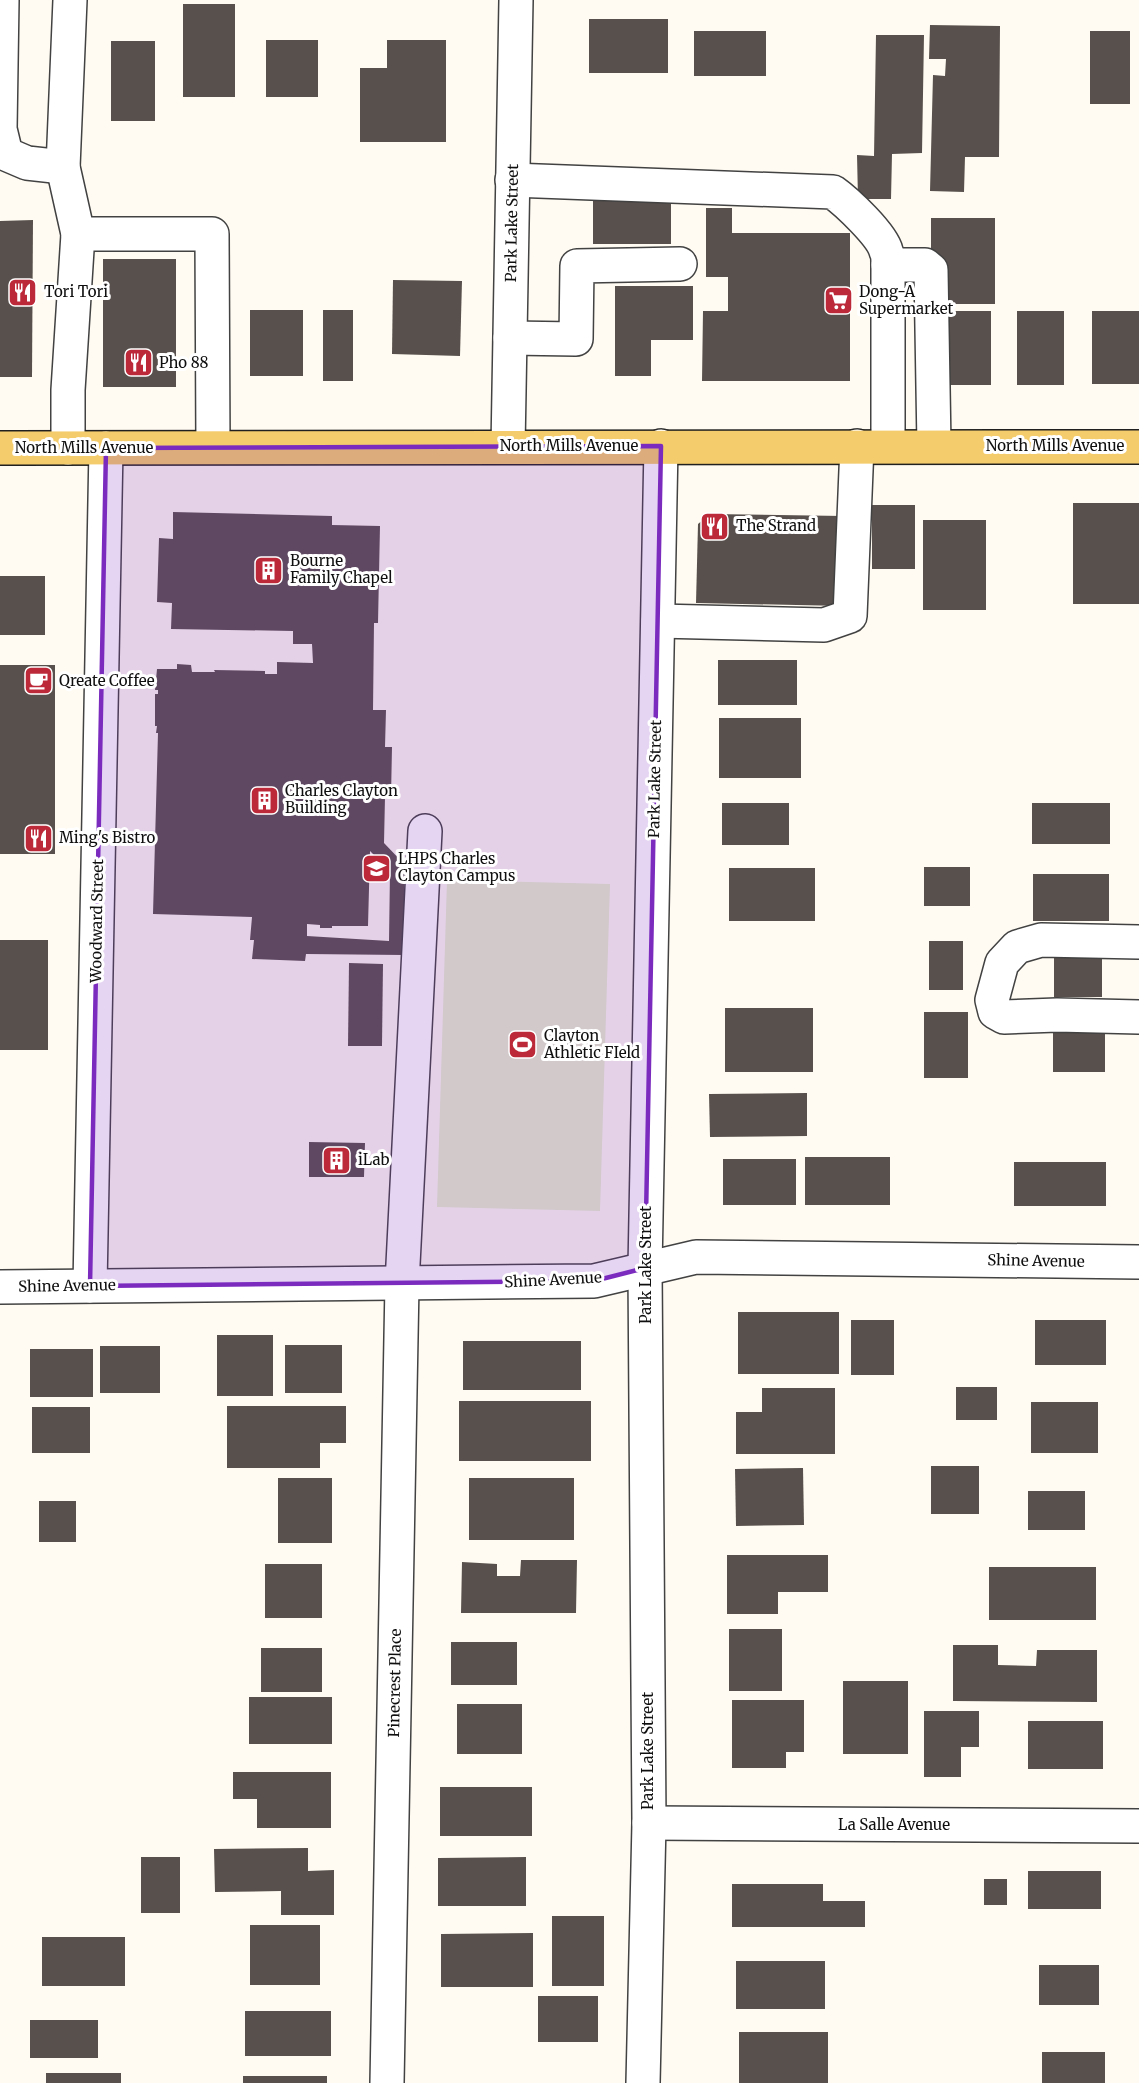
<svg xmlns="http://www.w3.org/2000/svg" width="1139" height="2083" viewBox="0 0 1139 2083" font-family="Merriweather,serif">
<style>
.pitch{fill:#e6f0ce}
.building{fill:#58504c;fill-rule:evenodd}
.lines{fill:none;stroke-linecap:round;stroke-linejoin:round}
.minor-casing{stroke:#424242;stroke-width:36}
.major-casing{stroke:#202020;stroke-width:36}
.minor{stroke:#fff;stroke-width:33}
.major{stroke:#f4cc6c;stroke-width:33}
.marked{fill:#7b2cbf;fill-opacity:0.2;stroke:#7b2cbf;stroke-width:4.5;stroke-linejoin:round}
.labels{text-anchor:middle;stroke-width:6;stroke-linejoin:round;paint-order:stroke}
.street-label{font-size:15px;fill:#0f0f0f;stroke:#fff}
.poi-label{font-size:15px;fill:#0f0f0f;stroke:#fff;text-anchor:start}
</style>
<rect width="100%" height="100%" fill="#fffbf2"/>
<polygon class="pitch" points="447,880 610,884 600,1211 437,1207"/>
<g class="building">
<rect x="183" y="4" width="52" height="93"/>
<rect x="589" y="19" width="79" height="54"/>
<polygon points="930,25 1000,26 999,157 965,157 964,192 930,191 933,75 945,76 946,59 929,59"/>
<rect x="694" y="31" width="72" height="45"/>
<rect x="1090" y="31" width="40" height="73"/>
<polygon points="876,35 924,35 922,153 892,154 891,199 858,199 857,155 874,156"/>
<rect x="266" y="40" width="52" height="57"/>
<polygon points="387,40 446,40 446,142 360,142 360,68 387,68"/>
<rect x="111" y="41" width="44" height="80"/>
<rect x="593" y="194" width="78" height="50"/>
<polygon points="706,208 732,208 732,233 850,233 850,381 702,381 703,311 728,311 728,277 706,277"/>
<polygon points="931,218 995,218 995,304 943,304 931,260"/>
<polygon points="33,220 32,377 0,377 0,221"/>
<rect x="103" y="259" width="73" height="128"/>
<polygon points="393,280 462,281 460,356 392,354"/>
<polygon points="615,286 693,286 693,340 651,340 651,376 615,376"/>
<rect x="250" y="310" width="53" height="66"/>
<rect x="323" y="310" width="30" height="71"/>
<rect x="945" y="311" width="46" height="74"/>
<rect x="1017" y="311" width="47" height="74"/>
<rect x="1092" y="311" width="47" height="73"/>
<rect x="1073" y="503" width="66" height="101"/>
<rect x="872" y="505" width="43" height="64"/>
<path d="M173,512L332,516V525L380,526L378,623H374L373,710H386L385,747H392L391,797H385L384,843L405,865L403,955L306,954L305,961L252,959L254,940H250L252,917L153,914L158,733H156L157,726H155V694H158V690H155L157,669H177V664L191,665L192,672H215L214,670L265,671V674H277V662L313,663L312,644H293V631L171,629L172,603L157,602L159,538L173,539ZM370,851L390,871L389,941L307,936V924L320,925V928H332V926H368Z"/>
<polygon points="710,514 843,516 843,606 696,603 698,524"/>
<rect x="923" y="520" width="63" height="90"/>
<rect x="0" y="576" width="45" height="59"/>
<rect x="718" y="660" width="79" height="45"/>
<rect x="0" y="665" width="55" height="189"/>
<rect x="719" y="718" width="82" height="60"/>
<rect x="722" y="803" width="67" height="42"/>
<rect x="1032" y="803" width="78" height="41"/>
<rect x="924" y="867" width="46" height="39"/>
<rect x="729" y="868" width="86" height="53"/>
<rect x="1033" y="874" width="76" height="47"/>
<rect x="0" y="940" width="48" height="110"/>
<rect x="929" y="941" width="34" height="49"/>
<rect x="1054" y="949" width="48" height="48"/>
<polygon points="349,963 383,964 382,1046 348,1046"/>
<rect x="725" y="1008" width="88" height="64"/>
<rect x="924" y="1012" width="44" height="66"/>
<rect x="1053" y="1021" width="52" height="51"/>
<polygon points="807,1093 807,1136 710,1137 709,1094"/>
<polygon points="309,1142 365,1143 364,1177 309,1177"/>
<rect x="805" y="1157" width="85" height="48"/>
<rect x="723" y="1159" width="73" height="46"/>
<rect x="1014" y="1162" width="92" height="44"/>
<rect x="738" y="1312" width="101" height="62"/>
<rect x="851" y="1320" width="43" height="55"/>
<rect x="1035" y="1320" width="71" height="45"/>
<rect x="217" y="1335" width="56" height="61"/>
<rect x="463" y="1341" width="118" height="49"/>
<rect x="285" y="1345" width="57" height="48"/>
<rect x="100" y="1346" width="60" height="47"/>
<rect x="30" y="1349" width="63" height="48"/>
<rect x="956" y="1387" width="41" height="33"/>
<polygon points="762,1388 835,1388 835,1454 736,1454 736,1412 762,1412"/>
<rect x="459" y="1401" width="132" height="60"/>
<rect x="1031" y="1402" width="67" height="51"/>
<polygon points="227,1406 346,1406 346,1443 320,1443 320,1468 227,1468"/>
<rect x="32" y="1407" width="58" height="46"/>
<rect x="931" y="1466" width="48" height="48"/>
<polygon points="803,1468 804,1525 736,1526 735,1469"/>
<rect x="278" y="1478" width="54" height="65"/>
<rect x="469" y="1478" width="105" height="62"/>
<rect x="1028" y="1491" width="57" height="39"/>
<rect x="39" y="1501" width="37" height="41"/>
<polygon points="727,1555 828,1555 828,1592 778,1592 778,1614 727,1614"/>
<polygon points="521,1560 577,1560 576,1613 461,1613 462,1562 497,1564 497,1576 520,1576"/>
<rect x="265" y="1564" width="57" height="54"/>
<rect x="989" y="1567" width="107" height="53"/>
<rect x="729" y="1629" width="53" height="62"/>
<rect x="451" y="1642" width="66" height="43"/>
<polygon points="953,1645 998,1645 998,1665 1036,1666 1037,1650 1097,1650 1097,1702 953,1701"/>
<rect x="261" y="1648" width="61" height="44"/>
<rect x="843" y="1681" width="65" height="73"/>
<rect x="249" y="1697" width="83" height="47"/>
<polygon points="732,1700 804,1700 804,1752 786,1752 786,1768 732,1768"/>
<rect x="457" y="1704" width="65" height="50"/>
<polygon points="924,1711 979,1711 979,1747 961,1747 961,1777 924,1777"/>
<rect x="1028" y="1721" width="75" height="48"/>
<polygon points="233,1772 331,1772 331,1828 257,1828 257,1799 233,1799"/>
<rect x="440" y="1787" width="92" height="49"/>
<polygon points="308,1848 308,1871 334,1870 334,1915 281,1915 281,1891 215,1892 214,1849"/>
<rect x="141" y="1857" width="39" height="56"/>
<polygon points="526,1857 526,1906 438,1906 438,1858"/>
<rect x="1028" y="1871" width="73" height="38"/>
<rect x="984" y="1879" width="23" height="26"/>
<polygon points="732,1884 823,1884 823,1901 865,1901 865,1927 732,1927"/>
<rect x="552" y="1916" width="52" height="70"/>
<rect x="250" y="1925" width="70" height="60"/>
<polygon points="533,1933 533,1987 441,1987 441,1934"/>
<rect x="42" y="1937" width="83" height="49"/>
<rect x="736" y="1961" width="89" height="48"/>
<rect x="1039" y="1965" width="60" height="40"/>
<rect x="538" y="1996" width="60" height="46"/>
<rect x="245" y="2011" width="86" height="45"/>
<rect x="30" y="2020" width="68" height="38"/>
<rect x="739" y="2032" width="89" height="51"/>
<rect x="1042" y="2052" width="63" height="31"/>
<rect x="46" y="2073" width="75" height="10"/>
<rect x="243" y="2076" width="84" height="7"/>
</g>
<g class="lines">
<defs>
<g id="minor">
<polyline points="2,0 0,129 6,154 27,163 63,167"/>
<path d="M512,180L833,192C847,202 882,235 886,251C888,255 888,261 888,265V446"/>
<polyline points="78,234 212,234 213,447"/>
<polyline points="888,265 925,265 931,270 934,446"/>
<polyline points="510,338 576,339 577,266 680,264"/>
<polyline points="508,447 516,0"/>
<polyline points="68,448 68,390 78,234 63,167 70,0"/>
<polyline points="658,621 824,625 850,616 857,446"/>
<polyline points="1139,942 1041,940 1017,947 1002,963 992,1000 995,1012 1004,1017 1057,1015 1139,1017"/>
<polyline points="90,1286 106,448"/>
<polyline points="0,1287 594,1281 696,1257 1139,1262"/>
<polyline points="649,1823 1139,1826"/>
<polyline points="387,2083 402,1284 425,831"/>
<polyline points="643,2083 649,1823 645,1268 661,446"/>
</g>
<polyline id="major" points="0,448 1139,447"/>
</defs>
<use href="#minor" class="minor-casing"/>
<use href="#major" class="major-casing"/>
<use href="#minor" class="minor"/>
<use href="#major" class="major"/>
</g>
<path class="marked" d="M661,446L645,1268L594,1281L90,1286L106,448Z"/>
<defs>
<symbol id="restaurant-square" viewBox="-11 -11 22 22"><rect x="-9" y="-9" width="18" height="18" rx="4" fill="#bc2a3a" stroke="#fff"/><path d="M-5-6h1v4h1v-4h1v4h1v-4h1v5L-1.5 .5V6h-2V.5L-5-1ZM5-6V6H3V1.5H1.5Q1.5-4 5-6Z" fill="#fff"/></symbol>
<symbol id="supermarket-square" viewBox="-11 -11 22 22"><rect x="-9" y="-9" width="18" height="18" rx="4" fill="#bc2a3a" stroke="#fff"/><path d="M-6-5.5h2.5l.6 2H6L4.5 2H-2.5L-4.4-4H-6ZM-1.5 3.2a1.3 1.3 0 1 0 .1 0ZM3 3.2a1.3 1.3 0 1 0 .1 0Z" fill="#fff"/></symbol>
<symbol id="building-square" viewBox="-11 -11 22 22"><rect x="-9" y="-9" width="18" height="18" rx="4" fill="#bc2a3a" stroke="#fff"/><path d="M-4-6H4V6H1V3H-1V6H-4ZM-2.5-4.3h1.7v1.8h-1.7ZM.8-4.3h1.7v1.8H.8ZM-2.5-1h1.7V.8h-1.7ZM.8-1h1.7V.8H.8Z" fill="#fff"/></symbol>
<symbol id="cafe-square" viewBox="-11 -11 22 22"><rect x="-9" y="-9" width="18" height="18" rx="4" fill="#bc2a3a" stroke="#fff"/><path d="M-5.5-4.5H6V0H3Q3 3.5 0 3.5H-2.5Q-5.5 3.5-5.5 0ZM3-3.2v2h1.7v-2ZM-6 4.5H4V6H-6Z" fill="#fff"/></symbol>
<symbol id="school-square" viewBox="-11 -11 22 22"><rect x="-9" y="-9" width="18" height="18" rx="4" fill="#bc2a3a" stroke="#fff"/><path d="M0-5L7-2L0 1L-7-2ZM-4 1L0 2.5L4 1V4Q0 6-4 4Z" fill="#fff"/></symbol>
<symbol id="stadium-square" viewBox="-11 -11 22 22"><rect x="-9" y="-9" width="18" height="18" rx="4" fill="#bc2a3a" stroke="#fff"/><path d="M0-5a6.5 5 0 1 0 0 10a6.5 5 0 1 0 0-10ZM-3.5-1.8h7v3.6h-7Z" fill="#fff"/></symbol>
</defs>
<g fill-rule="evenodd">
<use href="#restaurant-square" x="6" y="276" width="33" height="33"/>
<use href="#supermarket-square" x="822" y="284" width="33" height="33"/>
<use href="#restaurant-square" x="122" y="346" width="33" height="33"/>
<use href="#restaurant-square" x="698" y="510" width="33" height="33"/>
<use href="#building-square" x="252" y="554" width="33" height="33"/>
<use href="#cafe-square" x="22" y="664" width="33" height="33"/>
<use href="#building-square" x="248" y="784" width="33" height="33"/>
<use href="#restaurant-square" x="22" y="822" width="33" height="33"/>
<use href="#school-square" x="360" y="852" width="33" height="33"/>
<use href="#stadium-square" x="506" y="1028" width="33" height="33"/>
<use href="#building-square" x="320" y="1144" width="33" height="33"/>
</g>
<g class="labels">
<g class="street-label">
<text transform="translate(512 223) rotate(-89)" y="5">Park Lake Street</text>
<text x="569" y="451">North Mills Avenue</text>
<text x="1055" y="451">North Mills Avenue</text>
<text x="84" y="453">North Mills Avenue</text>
<text transform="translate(655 779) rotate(-89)" y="5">Park Lake Street</text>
<text transform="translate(97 921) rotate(-89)" y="5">Woodward Street</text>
<text transform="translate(1036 1261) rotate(1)" y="5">Shine Avenue</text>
<text transform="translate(646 1265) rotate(-90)" y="5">Park Lake Street</text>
<text transform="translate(553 1280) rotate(-3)" y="5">Shine Avenue</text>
<text transform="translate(67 1286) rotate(-1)" y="5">Shine Avenue</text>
<text transform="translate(395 1683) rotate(-89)" y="5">Pinecrest Place</text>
<text transform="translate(648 1751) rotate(-90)" y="5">Park Lake Street</text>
<text x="894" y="1830">La Salle Avenue</text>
</g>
<g class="poi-label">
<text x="44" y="297">Tori Tori</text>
<text x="859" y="297">Dong-A<tspan x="859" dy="17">Supermarket</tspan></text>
<text x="159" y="368">Pho 88</text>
<text x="736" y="531">The Strand</text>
<text x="290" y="566">Bourne<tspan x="290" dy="17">Family Chapel</tspan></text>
<text x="59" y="686">Qreate Coffee</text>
<text x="285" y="796">Charles Clayton<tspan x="285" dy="17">Building</tspan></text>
<text x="59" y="843">Ming's Bistro</text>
<text x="398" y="864">LHPS Charles<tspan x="398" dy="17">Clayton Campus</tspan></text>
<text x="544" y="1041">Clayton<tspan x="544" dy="17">Athletic FIeld</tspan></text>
<text x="358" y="1165">iLab</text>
</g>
</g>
</svg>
